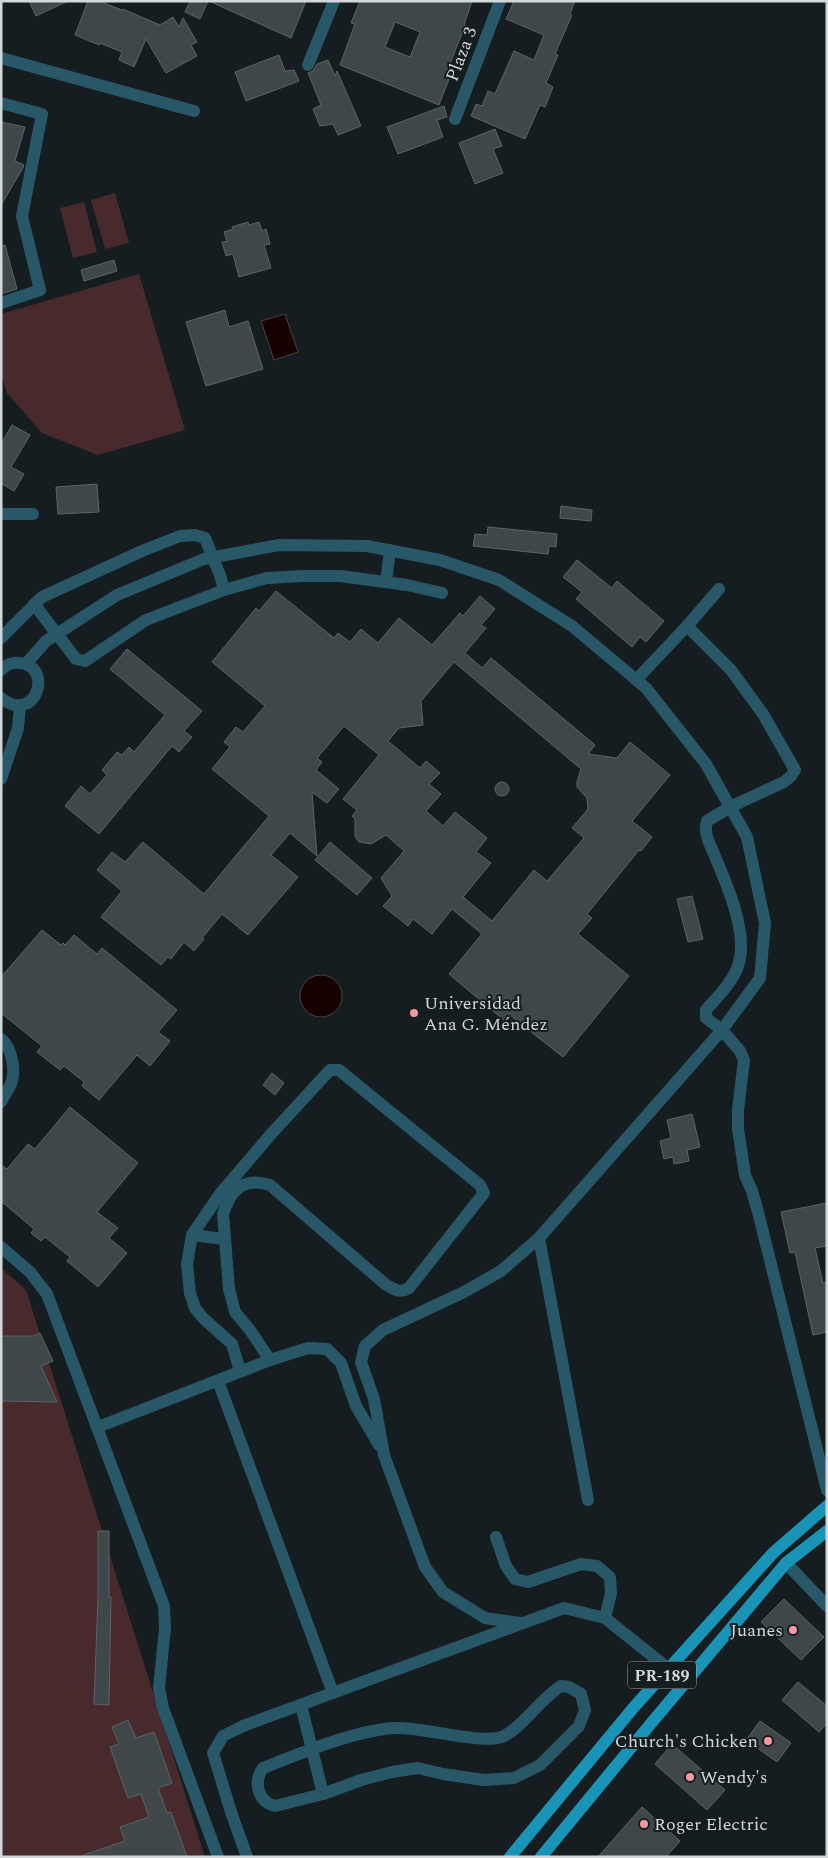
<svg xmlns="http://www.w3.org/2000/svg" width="828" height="1858" viewBox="0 0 828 1858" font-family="Spectral,serif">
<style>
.green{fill:#482a2c}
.water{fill:#180001;stroke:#504042}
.building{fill:#3f474a;stroke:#5b6467;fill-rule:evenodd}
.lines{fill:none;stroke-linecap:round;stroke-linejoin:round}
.minor{stroke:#285868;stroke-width:12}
.major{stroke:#1a94b6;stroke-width:12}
.poi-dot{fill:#f49aa0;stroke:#161d20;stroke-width:2}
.labels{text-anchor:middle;stroke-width:4;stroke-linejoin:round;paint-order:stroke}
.shield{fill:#161d20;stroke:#9a9fa2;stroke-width:1}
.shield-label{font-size:16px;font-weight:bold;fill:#d2d7d9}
.street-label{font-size:18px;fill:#d2d7d9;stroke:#161d20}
.poi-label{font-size:18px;fill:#d2d7d9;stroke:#161d20;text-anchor:start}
</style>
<rect width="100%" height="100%" fill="#161d20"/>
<g class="green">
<polygon points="115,193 129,243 105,249 91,200"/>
<polygon points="84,202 97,252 73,258 60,208"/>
<polygon points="139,274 185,430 98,455 42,433 7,393 1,374 1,314"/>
<polygon points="1,1268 26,1290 205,1857 1,1857"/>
</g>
<g class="water">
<polygon points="285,314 298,352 274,360 261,321"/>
<circle cx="321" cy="996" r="21"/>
</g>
<g class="building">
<polygon points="29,1 68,1 36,16"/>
<polygon points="88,1 99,1 122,10 123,9 160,25 173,17 179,27 183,18 197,42 191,45 197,56 166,73 146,39 134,67 119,60 122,52 100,43 99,45 75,35"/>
<polygon points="190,1 208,1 200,19 185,12"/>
<polygon points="209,1 306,1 291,38"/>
<path d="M360,1H472L464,25L465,26L447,71L446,78L449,79L439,105L340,65L355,24L351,23ZM395,22L420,32L410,57L385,47Z"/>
<polygon points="514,1 575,1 570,14 572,15 555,54 558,55 546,83 553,87 545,107 540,105 525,139 471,116 476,104 482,106 488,91 495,94 514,51 534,60 544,35 506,19"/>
<polygon points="279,55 285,71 294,70 299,81 246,101 235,72"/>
<polygon points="328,60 335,76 337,71 361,126 338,135 333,124 320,126 313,109 321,105 308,73 313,71 317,64"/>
<polygon points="444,106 447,117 437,120 443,137 398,154 387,127"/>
<polygon points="1,122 25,127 15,161 24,165 23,168 1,205"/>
<polygon points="495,129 502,146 493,149 503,173 475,184 459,143"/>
<polygon points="248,222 249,225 259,222 262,231 266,229 270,244 264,245 271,268 239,277 233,254 226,256 222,242 227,241 224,232 233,229 232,227"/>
<polygon points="5,245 17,289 1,294 1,246"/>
<polygon points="114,260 117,271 84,281 81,270"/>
<polygon points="225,310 229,327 248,321 263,369 206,386 186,322"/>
<polygon points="12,425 30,435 11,467 24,474 14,491 2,484 1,486 1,444"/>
<polygon points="97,484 99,512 58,514 56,487"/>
<polygon points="561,506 592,510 591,521 560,518"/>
<polygon points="488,527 557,534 556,547 549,546 548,554 473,546 475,534 487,535"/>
<polygon points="577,560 612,588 617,581 664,621 646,642 640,637 632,647 576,599 582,592 563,577"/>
<path d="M276,591L334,638L338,633L350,642L361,629L378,643L399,618L432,645L460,613L463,616L480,596L495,609L481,625L486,628L465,653L482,668L491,658L595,745L588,754L617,758L630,742L670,775L632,821L652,837L641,851L639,850L587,914L592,918L578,934L629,976L563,1057L511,1016L506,1022L449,974L482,934L452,909L432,934L413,919L408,926L383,906L392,896L381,878L404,851L386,835L371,844L359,842L355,836V819L352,816L357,810L343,799L379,755L344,726L317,758L322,762L316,770L339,789L327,803L312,792L317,856L290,833L271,855L298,877L248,935L222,914L202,938L204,939L194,951L184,942L171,959L168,957L161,965L101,917L122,891L97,870L112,852L125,862L143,842L204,894L269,816L212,769L230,747L224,742L236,727L243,732L265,706L212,662L256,608L259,611ZM454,662L581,769L577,782V787L587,798L588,809L572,828L584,838L547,881L534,870L492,921L463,897L491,863L476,852L487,838L455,812L443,826L426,811L441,794L429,784L440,773L426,761L420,768L388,741L399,728L423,725L421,701Z"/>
<polygon points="127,649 202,711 184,731 192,737 179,752 172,746 99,834 65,806 81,786 90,794 107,775 102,770 117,752 122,755 129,747 134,752 165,715 110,669"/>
<circle cx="502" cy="789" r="7"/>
<polygon points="330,842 372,878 357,895 315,860"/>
<polygon points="692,896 703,939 688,942 677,899"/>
<polygon points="42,930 61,945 63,943 65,945 74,935 97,954 102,948 177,1010 158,1032 170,1041 150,1066 137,1055 99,1100 82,1086 84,1082 64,1066 60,1070 37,1052 42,1046 1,1013 1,977"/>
<polygon points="272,1073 284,1083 275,1095 263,1085"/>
<polygon points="70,1107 138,1163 97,1212 118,1228 109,1238 127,1253 98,1287 67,1261 70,1257 45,1237 41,1241 31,1233 34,1229 1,1201 1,1165 7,1169 28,1144 35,1149"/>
<polygon points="692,1114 700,1147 687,1150 689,1161 674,1164 673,1157 664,1159 660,1141 671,1138 667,1120"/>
<polygon points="827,1203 827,1246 815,1248 823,1283 827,1282 827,1332 813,1335 795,1252 790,1253 781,1212"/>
<polygon points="40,1333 53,1361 41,1366 57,1402 1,1401 1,1336 33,1336"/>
<polygon points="98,1531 109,1531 109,1597 111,1597 109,1705 94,1704 98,1597"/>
<polygon points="784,1599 824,1637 801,1660 761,1622"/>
<polygon points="798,1682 827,1706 827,1723 819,1732 782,1700"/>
<polygon points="128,1720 136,1738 154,1732 172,1783 158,1788 167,1813 171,1812 187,1857 84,1857 84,1855 125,1841 120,1827 149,1817 141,1794 128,1798 110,1747 119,1744 112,1727"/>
<polygon points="760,1721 791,1743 777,1762 746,1740"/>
<polygon points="672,1744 725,1790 707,1810 655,1764"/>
<polygon points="642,1807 680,1841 666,1857 598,1857"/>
</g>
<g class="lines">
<g class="minor">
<polyline points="1,58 194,111"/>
<polyline points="308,65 334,1"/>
<polyline points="1,103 42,114 22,216 40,290 1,303"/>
<polyline points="455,119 500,1"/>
<polyline points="1,514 33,514"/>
<polyline points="386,582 390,550"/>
<polyline points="34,604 76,659 85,661 146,620 224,590 267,578 303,576 340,576 407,585 442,593"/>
<path d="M687,626L731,670L763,714L795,770L791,776L784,782L730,807L707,821C703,832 710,844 714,854C726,882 748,932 739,963C734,981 718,996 706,1010V1018L722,1030L740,1051L744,1060L738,1110V1129L745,1175L752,1191L758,1212L827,1490"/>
<polyline points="1,638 42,597 142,551 180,536 195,535 205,538 220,575 224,590"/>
<polyline points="26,664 46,641 117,595 204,559 279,545 367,546 440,560 499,580 572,626 646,688 706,764 747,837 765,923 760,978 722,1030 539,1238 588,1500"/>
<path d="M1,670C6,665 12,662 19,663C55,665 36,726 1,698"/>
<polyline points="636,680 687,626 719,589"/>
<polyline points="1,779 18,728 20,705"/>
<path d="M1,1039C12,1048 16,1071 11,1084C8,1090 4,1096 1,1102"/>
<polyline points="192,1235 224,1239"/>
<polyline points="1,1247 30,1272 47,1294 164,1606 165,1628 159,1688 163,1708 218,1857"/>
<path d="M240,1371L232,1344L203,1318L195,1308L190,1293L187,1264L192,1235L220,1194L272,1133L330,1070H339L480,1185L484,1193L409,1288C399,1294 394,1289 385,1284L270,1185C244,1177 231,1189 223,1214L229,1289L235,1312L250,1330L270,1360"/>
<polyline points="218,1381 333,1693"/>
<polyline points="98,1427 270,1360 308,1348 327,1349 341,1363 356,1406 379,1445"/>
<polyline points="496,1537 506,1566 515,1579 528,1582 581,1564 597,1566 610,1577 611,1593 605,1618"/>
<polyline points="786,1563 827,1606"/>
<polyline points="520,1623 485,1618 443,1592 425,1567 384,1455 374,1399 361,1362 365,1346 383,1330 464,1292 501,1271 539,1238"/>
<path d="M561,1686L569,1687L581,1694L585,1710L579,1726L540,1765L514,1778L484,1780L443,1774L418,1768L392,1772L361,1780L323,1794L275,1806C258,1802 253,1782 263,1768C301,1753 353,1731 394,1728C422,1726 483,1746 504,1736C524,1726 540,1699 561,1686Z"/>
<polyline points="301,1705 323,1794"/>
<polyline points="247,1857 231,1812 213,1753 223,1736 243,1726 564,1608 605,1618 685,1682"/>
</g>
<g class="major">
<polyline points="510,1857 634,1707 774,1552 827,1506"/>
<polyline points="541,1857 653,1721 786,1563 827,1531"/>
</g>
</g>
<g class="poi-dot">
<circle cx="414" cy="1013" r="5"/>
<circle cx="793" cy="1630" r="5"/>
<circle cx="768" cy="1741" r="5"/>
<circle cx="690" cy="1777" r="5"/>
<circle cx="644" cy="1824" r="5"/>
</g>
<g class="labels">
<rect class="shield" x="628" y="1661.5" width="68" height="27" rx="4"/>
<g class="shield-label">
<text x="662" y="1681">PR-189</text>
</g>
<g class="street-label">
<text transform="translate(461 54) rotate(-69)" y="6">Plaza 3</text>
</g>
<g class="poi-label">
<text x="424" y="1009">Universidad<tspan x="424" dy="21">Ana G. Méndez</tspan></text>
<text x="783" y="1636" text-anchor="end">Juanes</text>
<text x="758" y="1747" text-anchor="end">Church's Chicken</text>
<text x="700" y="1783">Wendy's</text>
<text x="654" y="1830">Roger Electric</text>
</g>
</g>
<rect width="828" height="1858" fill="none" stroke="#d2d7d9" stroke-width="5"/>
</svg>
